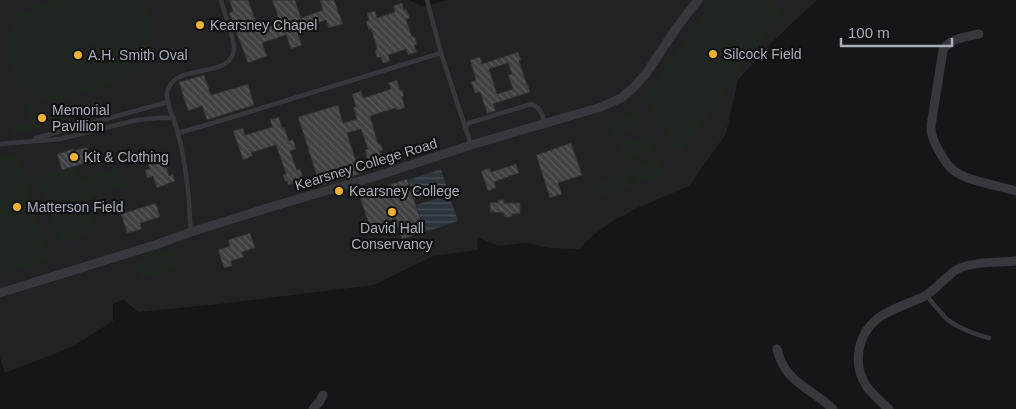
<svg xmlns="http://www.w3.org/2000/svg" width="1016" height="409" viewBox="0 0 1016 409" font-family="Arial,sans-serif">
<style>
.built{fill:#222225}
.pitch{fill:#1e261f}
.water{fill:url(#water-rules)}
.building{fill:url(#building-back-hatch);stroke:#303034;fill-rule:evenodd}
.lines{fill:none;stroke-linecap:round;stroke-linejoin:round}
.lane{stroke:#37383d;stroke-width:4.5}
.street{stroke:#37383d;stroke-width:9}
.poi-dot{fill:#f2b134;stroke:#111113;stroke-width:2}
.labels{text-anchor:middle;stroke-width:4.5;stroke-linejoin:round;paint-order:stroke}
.poi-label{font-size:14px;fill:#a8adb8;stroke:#111113;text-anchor:start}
.street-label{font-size:14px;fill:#a8adb8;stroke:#111113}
</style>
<defs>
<pattern id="water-rules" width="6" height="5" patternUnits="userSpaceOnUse" patternTransform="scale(1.25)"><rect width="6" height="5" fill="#2c353c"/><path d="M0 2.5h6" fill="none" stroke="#485056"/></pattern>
<pattern id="building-back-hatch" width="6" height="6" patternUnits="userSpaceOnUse" patternTransform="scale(1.25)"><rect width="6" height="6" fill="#404145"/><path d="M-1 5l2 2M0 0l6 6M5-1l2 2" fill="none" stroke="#595a5e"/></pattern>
</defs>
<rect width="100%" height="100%" fill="#161618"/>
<polygon class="built" points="0,0 409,0 421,6 428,6 447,0 817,0 769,45 738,80 726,134 689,186 635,209 613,221 592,236 580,249 551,248 526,243 498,246 477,237 478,250 433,256 374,285 219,304 138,312 123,299 113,304 113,321 74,346 5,373 0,357"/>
<g class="pitch">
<path d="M58,0H143C159,25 154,59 130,78L56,103C24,98 3,69 9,36C10,29 15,17 21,13C26,9 50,2 58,0Z"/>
<polygon points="713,0 768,0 783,12 681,153 644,97"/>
<polygon points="33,102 36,110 57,115 54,125 37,120 40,128 13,136 11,129 29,122 24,106"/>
<polygon points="637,111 643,126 614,138 608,123"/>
<polygon points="647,134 654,150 625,162 618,146"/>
<polygon points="18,154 50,260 0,275 0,155"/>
<polygon points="658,157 665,174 636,186 629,170"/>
<polygon points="75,166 80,181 118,168 125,186 87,200 97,231 60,244 37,179"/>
<polygon points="625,171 632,187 603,199 596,183"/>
<polygon points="173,248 180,267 141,279 134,260"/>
</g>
<g class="water">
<polygon points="441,169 447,188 414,199 408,180"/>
<polygon points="449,195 458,221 425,232 416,205"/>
</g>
<g class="building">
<polygon points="229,0 248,0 259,30 280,22 272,0 295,0 301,18 323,10 320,0 334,0 343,24 329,28 326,20 297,31 302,45 291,49 286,35 262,43 267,56 248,63 229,13 233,11"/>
<polygon points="402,3 404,10 406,9 410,18 406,19 412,37 415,37 417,45 414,45 417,52 408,55 406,49 388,55 390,61 383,63 381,57 377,58 375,50 377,49 371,29 369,30 366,22 369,20 367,13 375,11 377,18 395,12 393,6"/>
<path d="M518,52L521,60L519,61L527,85H528L530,92L493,104L496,111L487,113L480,92L475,93L471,82L476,80L470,60L480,57L482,64ZM508,63L512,74L508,75L513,89L497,94L489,69Z"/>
<polygon points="204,75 211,95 248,84 254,105 207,120 202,106 188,111 179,82"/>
<polygon points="397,80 400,90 402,90 404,96 402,97 405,108 397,110 396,108 370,116 378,144 380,144 383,150 380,151 381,157 368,161 365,150 368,149 361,129 347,133 360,174 320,186 298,117 338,105 343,123 357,119 353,107 356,107 352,94 361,91 363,98 391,89 388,83"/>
<polygon points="279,117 282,128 284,127 289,141 293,139 296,149 290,151 297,170 300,169 304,180 288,185 287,181 285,181 283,175 286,174 276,145 251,153 253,156 243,160 233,131 243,128 245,135 272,127 270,120"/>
<polygon points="571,143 582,175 558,183 562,194 550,198 536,155"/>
<polygon points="87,147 92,161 62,170 57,154 73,149 73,151"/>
<polygon points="155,159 156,161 160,160 163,167 166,166 169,176 173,174 175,181 157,188 153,176 147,178 145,170 150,169 147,162"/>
<polygon points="516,164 519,173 494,182 496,188 488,191 481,171 490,168 491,172"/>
<polygon points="407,179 425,232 402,239 395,219 370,227 359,195"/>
<polygon points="498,200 504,200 504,203 520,203 520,214 512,214 512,217 504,217 504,213 490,212 490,202 498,203"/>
<polygon points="156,203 160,217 140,223 142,229 127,233 121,214"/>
<polygon points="250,233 255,248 242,252 244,257 231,261 232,266 224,268 218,250 230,246 228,240"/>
</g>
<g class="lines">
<g class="lane">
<polyline points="427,0 441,53 471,145"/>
<path d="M466,128L467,125L469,123L531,104C540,107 542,114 545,123"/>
<polyline points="178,133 213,123 441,53"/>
<polyline points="36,138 168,102"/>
<polyline points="0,144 60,139 137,120 159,118 174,118"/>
<path d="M191,232C189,216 190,199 187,183C185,165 182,147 177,130C174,119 164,99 168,89C176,63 234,79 234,48C234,43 232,38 231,33C228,22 224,11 221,0"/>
<path d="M926,295C933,303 940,313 948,320C958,328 977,335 989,338"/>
</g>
<g class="street">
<path d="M979,34C966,37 950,38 943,50L931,126C931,135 934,143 939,151C943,158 947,165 953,170C968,182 998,185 1016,191"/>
<polyline points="0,293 158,244 191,232 274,206 377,176 471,145 601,107 621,98 633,88 645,75 677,27 698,0"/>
<path d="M777,349C785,383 810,387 833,409"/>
<polyline points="313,409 320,401 323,395"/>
<path d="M889,409C881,402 873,395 867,387C851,363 858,332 881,316C894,308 909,303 923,297C936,290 944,278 956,270C971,261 998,263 1016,261"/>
</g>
</g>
<g class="poi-dot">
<circle cx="200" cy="25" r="5"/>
<circle cx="713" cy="54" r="5"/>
<circle cx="78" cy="55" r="5"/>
<circle cx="42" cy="118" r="5"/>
<circle cx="74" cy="157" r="5"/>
<circle cx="339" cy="191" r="5"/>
<circle cx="17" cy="207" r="5"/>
<circle cx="392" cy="212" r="5"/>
</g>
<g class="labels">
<g class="poi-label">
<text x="210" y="30">Kearsney Chapel</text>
<text x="723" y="59">Silcock Field</text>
<text x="88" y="60">A.H. Smith Oval</text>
<text x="52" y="115">Memorial<tspan x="52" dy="16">Pavillion</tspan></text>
<text x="84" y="162">Kit &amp; Clothing</text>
<text x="349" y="196">Kearsney College</text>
<text x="27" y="212">Matterson Field</text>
<text x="392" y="233" text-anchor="middle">David Hall<tspan x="392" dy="16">Conservancy</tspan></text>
</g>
<g class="street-label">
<text transform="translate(366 164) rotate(-17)" y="5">Kearsney College Road</text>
</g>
</g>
<path d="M841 38v8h111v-8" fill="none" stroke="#a8adb8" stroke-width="2.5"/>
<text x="848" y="38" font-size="15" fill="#a8adb8" stroke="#111113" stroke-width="4" paint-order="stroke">100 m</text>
</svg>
